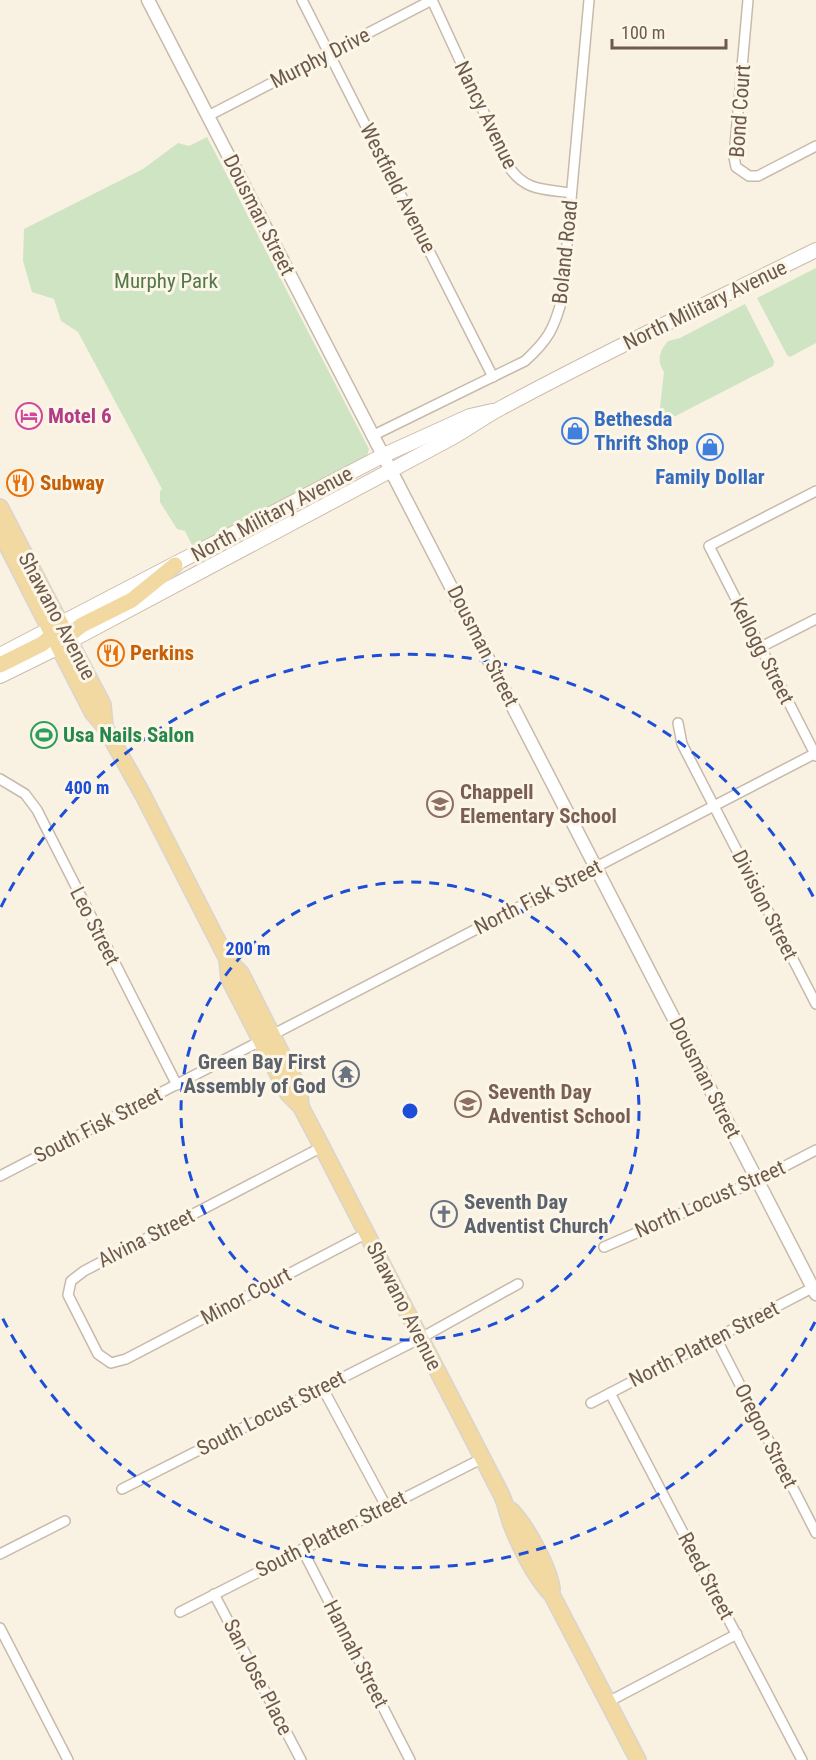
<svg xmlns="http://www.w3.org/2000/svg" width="816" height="1760" viewBox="0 0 816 1760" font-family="'Roboto Condensed',sans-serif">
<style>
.green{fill:#cee4c3}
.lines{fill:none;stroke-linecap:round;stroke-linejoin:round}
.minor-casing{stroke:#c8baab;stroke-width:12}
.tertiary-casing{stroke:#c8baab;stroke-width:15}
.secondary-casing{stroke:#cdbcab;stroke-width:16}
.primary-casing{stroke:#d9d4d0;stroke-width:18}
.minor{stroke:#fff;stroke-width:9}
.tertiary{stroke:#fff;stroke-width:12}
.secondary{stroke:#fff;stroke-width:14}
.primary{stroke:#f1d9a1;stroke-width:15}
.ring{fill:none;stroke:#1d4ed8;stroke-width:3;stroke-dasharray:10 8}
.labels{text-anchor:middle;stroke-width:6;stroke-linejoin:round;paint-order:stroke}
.street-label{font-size:21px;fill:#6e5a4c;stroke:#fcf6e8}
.park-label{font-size:21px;fill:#547848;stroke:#fcf6e8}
.hotel-label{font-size:21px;font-weight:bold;fill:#b23c85;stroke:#fcf6e8;text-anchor:start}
.shop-label{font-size:21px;font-weight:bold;fill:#366cbe;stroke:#fcf6e8;text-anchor:start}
.food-label{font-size:21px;font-weight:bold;fill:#c56008;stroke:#fcf6e8;text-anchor:start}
.leisure-label{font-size:21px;font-weight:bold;fill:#27864d;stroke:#fcf6e8;text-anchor:start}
.education-label{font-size:21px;font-weight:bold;fill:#785e54;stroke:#fcf6e8;text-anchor:start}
.worship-label{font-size:21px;font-weight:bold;fill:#5b616d;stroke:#fcf6e8;text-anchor:end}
.centre{fill:#1d4ed8;stroke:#fcf6e8;stroke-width:3}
.ring-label{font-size:18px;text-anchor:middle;font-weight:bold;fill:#1d4ed8;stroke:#fcf6e8;stroke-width:6;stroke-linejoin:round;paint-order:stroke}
</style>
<rect width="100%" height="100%" fill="#f9f2e2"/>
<g class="green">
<polygon points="207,137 369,449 366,459 194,549 185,531 177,529 160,502 160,491 162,489 78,332 61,321 54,299 32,292 23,261 24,229 143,169 178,143 189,146"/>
<polygon points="816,268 816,343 790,357 787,355 757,298"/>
<path d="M745,304L774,361L773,366L658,425L664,372C656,360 660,351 668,341L680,338Z"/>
</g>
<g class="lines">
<defs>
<g id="minor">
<polyline points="302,0 493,377"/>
<path d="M432,0L509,167C525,191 544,189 571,193"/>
<polyline points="748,0 734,157 736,167 749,176 758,176 816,146"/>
<polyline points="208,116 432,0"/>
<path d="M374,435L525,361C548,340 554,329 562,299L589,0"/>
<polyline points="816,491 709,546 816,756"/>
<polyline points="761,647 816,619"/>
<polyline points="678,723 682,744 816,1004"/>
<polyline points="0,779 25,794 37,810 177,1085"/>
<polyline points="322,1147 84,1271 71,1281 68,1295 98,1354 111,1363 126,1359 367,1233"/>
<polyline points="0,1176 816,753"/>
<polyline points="604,1247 758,1180 816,1150"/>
<polyline points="716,1338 816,1533"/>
<polyline points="322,1387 386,1506"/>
<polyline points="610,1393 802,1760"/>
<polyline points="591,1403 816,1286"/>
<polyline points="122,1489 421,1338 518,1284"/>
<polyline points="302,1549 410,1760"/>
<polyline points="0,1554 65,1521"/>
<polyline points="214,1594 301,1760"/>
<polyline points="180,1612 483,1458"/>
<polyline points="0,1628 68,1760"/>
<polyline points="608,1702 737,1634"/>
</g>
<polyline id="tertiary" points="148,0 816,1294"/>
<g id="secondary">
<polyline points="0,655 384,455 470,416 492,411"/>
<path d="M0,676L59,647L446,441C465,431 482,418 501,408C604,352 711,302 816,250"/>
</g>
<g id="primary">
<polyline points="0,507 103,705 105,727"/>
<polyline points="0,532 92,712 105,727 143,795 227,959 241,973 299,1088 301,1107"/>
<polyline points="61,641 82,625 132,600 175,565"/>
<polyline points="0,665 42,644 59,630"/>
<path d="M227,959L229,979L241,1002L288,1094L301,1107L322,1147L500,1492C506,1503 507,1513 511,1524C521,1549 534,1576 552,1595L638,1760"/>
<path d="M511,1510C526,1525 549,1567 552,1589"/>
</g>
</defs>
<use href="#minor" class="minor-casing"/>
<use href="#tertiary" class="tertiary-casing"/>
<use href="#secondary" class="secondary-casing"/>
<use href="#primary" class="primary-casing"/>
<use href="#minor" class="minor"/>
<use href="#tertiary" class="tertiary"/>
<use href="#secondary" class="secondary"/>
<use href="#primary" class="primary"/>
</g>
<g class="ring">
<circle cx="410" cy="1111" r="229"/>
<path d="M815 1322A457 457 0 0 1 1 1315M1 907A457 457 0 0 1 815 900"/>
</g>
<defs>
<symbol id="hotel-ring" viewBox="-11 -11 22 22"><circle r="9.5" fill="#fcf6e8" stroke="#d1479c" stroke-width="1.5"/><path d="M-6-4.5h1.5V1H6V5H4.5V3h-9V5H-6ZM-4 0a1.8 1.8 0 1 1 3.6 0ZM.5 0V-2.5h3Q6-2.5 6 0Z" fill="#d1479c"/></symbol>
<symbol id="shop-ring" viewBox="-11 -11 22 22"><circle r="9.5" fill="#fcf6e8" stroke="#3f7fe0" stroke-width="1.5"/><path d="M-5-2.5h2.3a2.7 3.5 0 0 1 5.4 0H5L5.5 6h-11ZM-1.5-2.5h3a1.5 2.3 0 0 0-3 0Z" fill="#3f7fe0"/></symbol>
<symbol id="restaurant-ring" viewBox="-11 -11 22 22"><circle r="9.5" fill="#fcf6e8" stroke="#e8710a" stroke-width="1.5"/><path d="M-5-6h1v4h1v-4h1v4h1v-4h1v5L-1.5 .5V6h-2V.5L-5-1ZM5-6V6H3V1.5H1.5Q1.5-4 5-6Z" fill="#e8710a"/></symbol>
<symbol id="stadium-ring" viewBox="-11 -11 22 22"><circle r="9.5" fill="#fcf6e8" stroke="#2e9e5b" stroke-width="1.5"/><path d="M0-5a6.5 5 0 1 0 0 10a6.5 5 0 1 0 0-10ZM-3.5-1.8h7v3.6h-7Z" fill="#2e9e5b"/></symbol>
<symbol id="school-ring" viewBox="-11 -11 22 22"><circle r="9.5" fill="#fcf6e8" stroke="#8d6e63" stroke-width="1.5"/><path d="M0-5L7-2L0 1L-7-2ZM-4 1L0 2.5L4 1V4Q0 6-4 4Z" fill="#8d6e63"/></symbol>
<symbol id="temple-ring" viewBox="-11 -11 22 22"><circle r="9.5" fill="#fcf6e8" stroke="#6b7280" stroke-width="1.5"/><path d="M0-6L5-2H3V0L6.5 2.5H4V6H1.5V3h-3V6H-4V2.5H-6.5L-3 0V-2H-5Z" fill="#6b7280"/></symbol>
<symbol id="church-ring" viewBox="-11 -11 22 22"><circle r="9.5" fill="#fcf6e8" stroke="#6b7280" stroke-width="1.5"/><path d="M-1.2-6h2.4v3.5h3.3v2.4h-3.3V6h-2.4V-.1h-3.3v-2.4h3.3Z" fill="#6b7280"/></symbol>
</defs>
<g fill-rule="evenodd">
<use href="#hotel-ring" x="14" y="401" width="30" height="30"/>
<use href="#shop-ring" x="560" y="416" width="30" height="30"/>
<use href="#shop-ring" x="695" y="432" width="30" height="30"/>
<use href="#restaurant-ring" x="5" y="468" width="30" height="30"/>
<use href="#restaurant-ring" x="96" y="638" width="30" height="30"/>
<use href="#stadium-ring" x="29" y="720" width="30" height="30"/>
<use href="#school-ring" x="425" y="789" width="30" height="30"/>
<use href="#temple-ring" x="331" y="1059" width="30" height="30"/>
<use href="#school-ring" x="453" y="1089" width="30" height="30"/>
<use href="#church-ring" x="429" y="1199" width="30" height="30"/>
</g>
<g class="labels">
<g class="street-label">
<text transform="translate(320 58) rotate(-27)" y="7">Murphy Drive</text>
<text transform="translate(740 111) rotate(-86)" y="7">Bond Court</text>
<text transform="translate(486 115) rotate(64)" y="7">Nancy Avenue</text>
<text transform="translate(398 188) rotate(63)" y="7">Westfield Avenue</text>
<text transform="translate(259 215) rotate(63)" y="7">Dousman Street</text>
<text transform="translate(565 252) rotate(-84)" y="7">Boland Road</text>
<text transform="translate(705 305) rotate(-26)" y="7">North Military Avenue</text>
<text transform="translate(272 514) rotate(-28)" y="7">North Military Avenue</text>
<text transform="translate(57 616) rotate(62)" y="7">Shawano Avenue</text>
<text transform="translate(483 646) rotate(63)" y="7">Dousman Street</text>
<text transform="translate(762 651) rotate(63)" y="7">Kellogg Street</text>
<text transform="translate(538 897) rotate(-27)" y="7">North Fisk Street</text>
<text transform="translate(765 905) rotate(63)" y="7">Division Street</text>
<text transform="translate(95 926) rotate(63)" y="7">Leo Street</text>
<text transform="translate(705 1078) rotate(63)" y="7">Dousman Street</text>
<text transform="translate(98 1125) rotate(-27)" y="7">South Fisk Street</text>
<text transform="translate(710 1199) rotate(-24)" y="7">North Locust Street</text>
<text transform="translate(146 1238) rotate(-27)" y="7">Alvina Street</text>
<text transform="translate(246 1296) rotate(-28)" y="7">Minor Court</text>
<text transform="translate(404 1306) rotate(63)" y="7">Shawano Avenue</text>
<text transform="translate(704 1344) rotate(-27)" y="7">North Platten Street</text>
<text transform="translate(271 1413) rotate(-27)" y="7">South Locust Street</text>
<text transform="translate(766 1436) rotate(63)" y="7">Oregon Street</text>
<text transform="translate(331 1534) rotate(-27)" y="7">South Platten Street</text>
<text transform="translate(706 1576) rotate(62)" y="7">Reed Street</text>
<text transform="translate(356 1654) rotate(63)" y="7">Hannah Street</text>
<text transform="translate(258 1677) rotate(63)" y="7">San Jose Place</text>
</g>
<g class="park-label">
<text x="166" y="288">Murphy Park</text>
</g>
<g class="hotel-label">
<text x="48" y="423">Motel 6</text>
</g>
<g class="shop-label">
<text x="594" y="426">Bethesda<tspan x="594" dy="24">Thrift Shop</tspan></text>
<text x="710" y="484" text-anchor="middle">Family Dollar</text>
</g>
<g class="food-label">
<text x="40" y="490">Subway</text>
<text x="130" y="660">Perkins</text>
</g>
<g class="leisure-label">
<text x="63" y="742">Usa Nails Salon</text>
</g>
<g class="education-label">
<text x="460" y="799">Chappell<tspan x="460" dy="24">Elementary School</tspan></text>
<text x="488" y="1099">Seventh Day<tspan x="488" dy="24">Adventist School</tspan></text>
</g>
<g class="worship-label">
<text x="326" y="1069">Green Bay First<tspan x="326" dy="24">Assembly of God</tspan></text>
<text x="464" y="1209" text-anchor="start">Seventh Day<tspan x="464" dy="24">Adventist Church</tspan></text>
</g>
</g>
<circle cx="410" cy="1111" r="9" class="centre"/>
<g class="ring-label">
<text x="87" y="794">400 m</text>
<text x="248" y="955">200 m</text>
</g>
<path d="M612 39v9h114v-9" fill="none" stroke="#6e5a4c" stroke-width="3"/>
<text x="621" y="39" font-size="18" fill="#6e5a4c" stroke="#fcf6e8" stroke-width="4.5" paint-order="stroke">100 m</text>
</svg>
